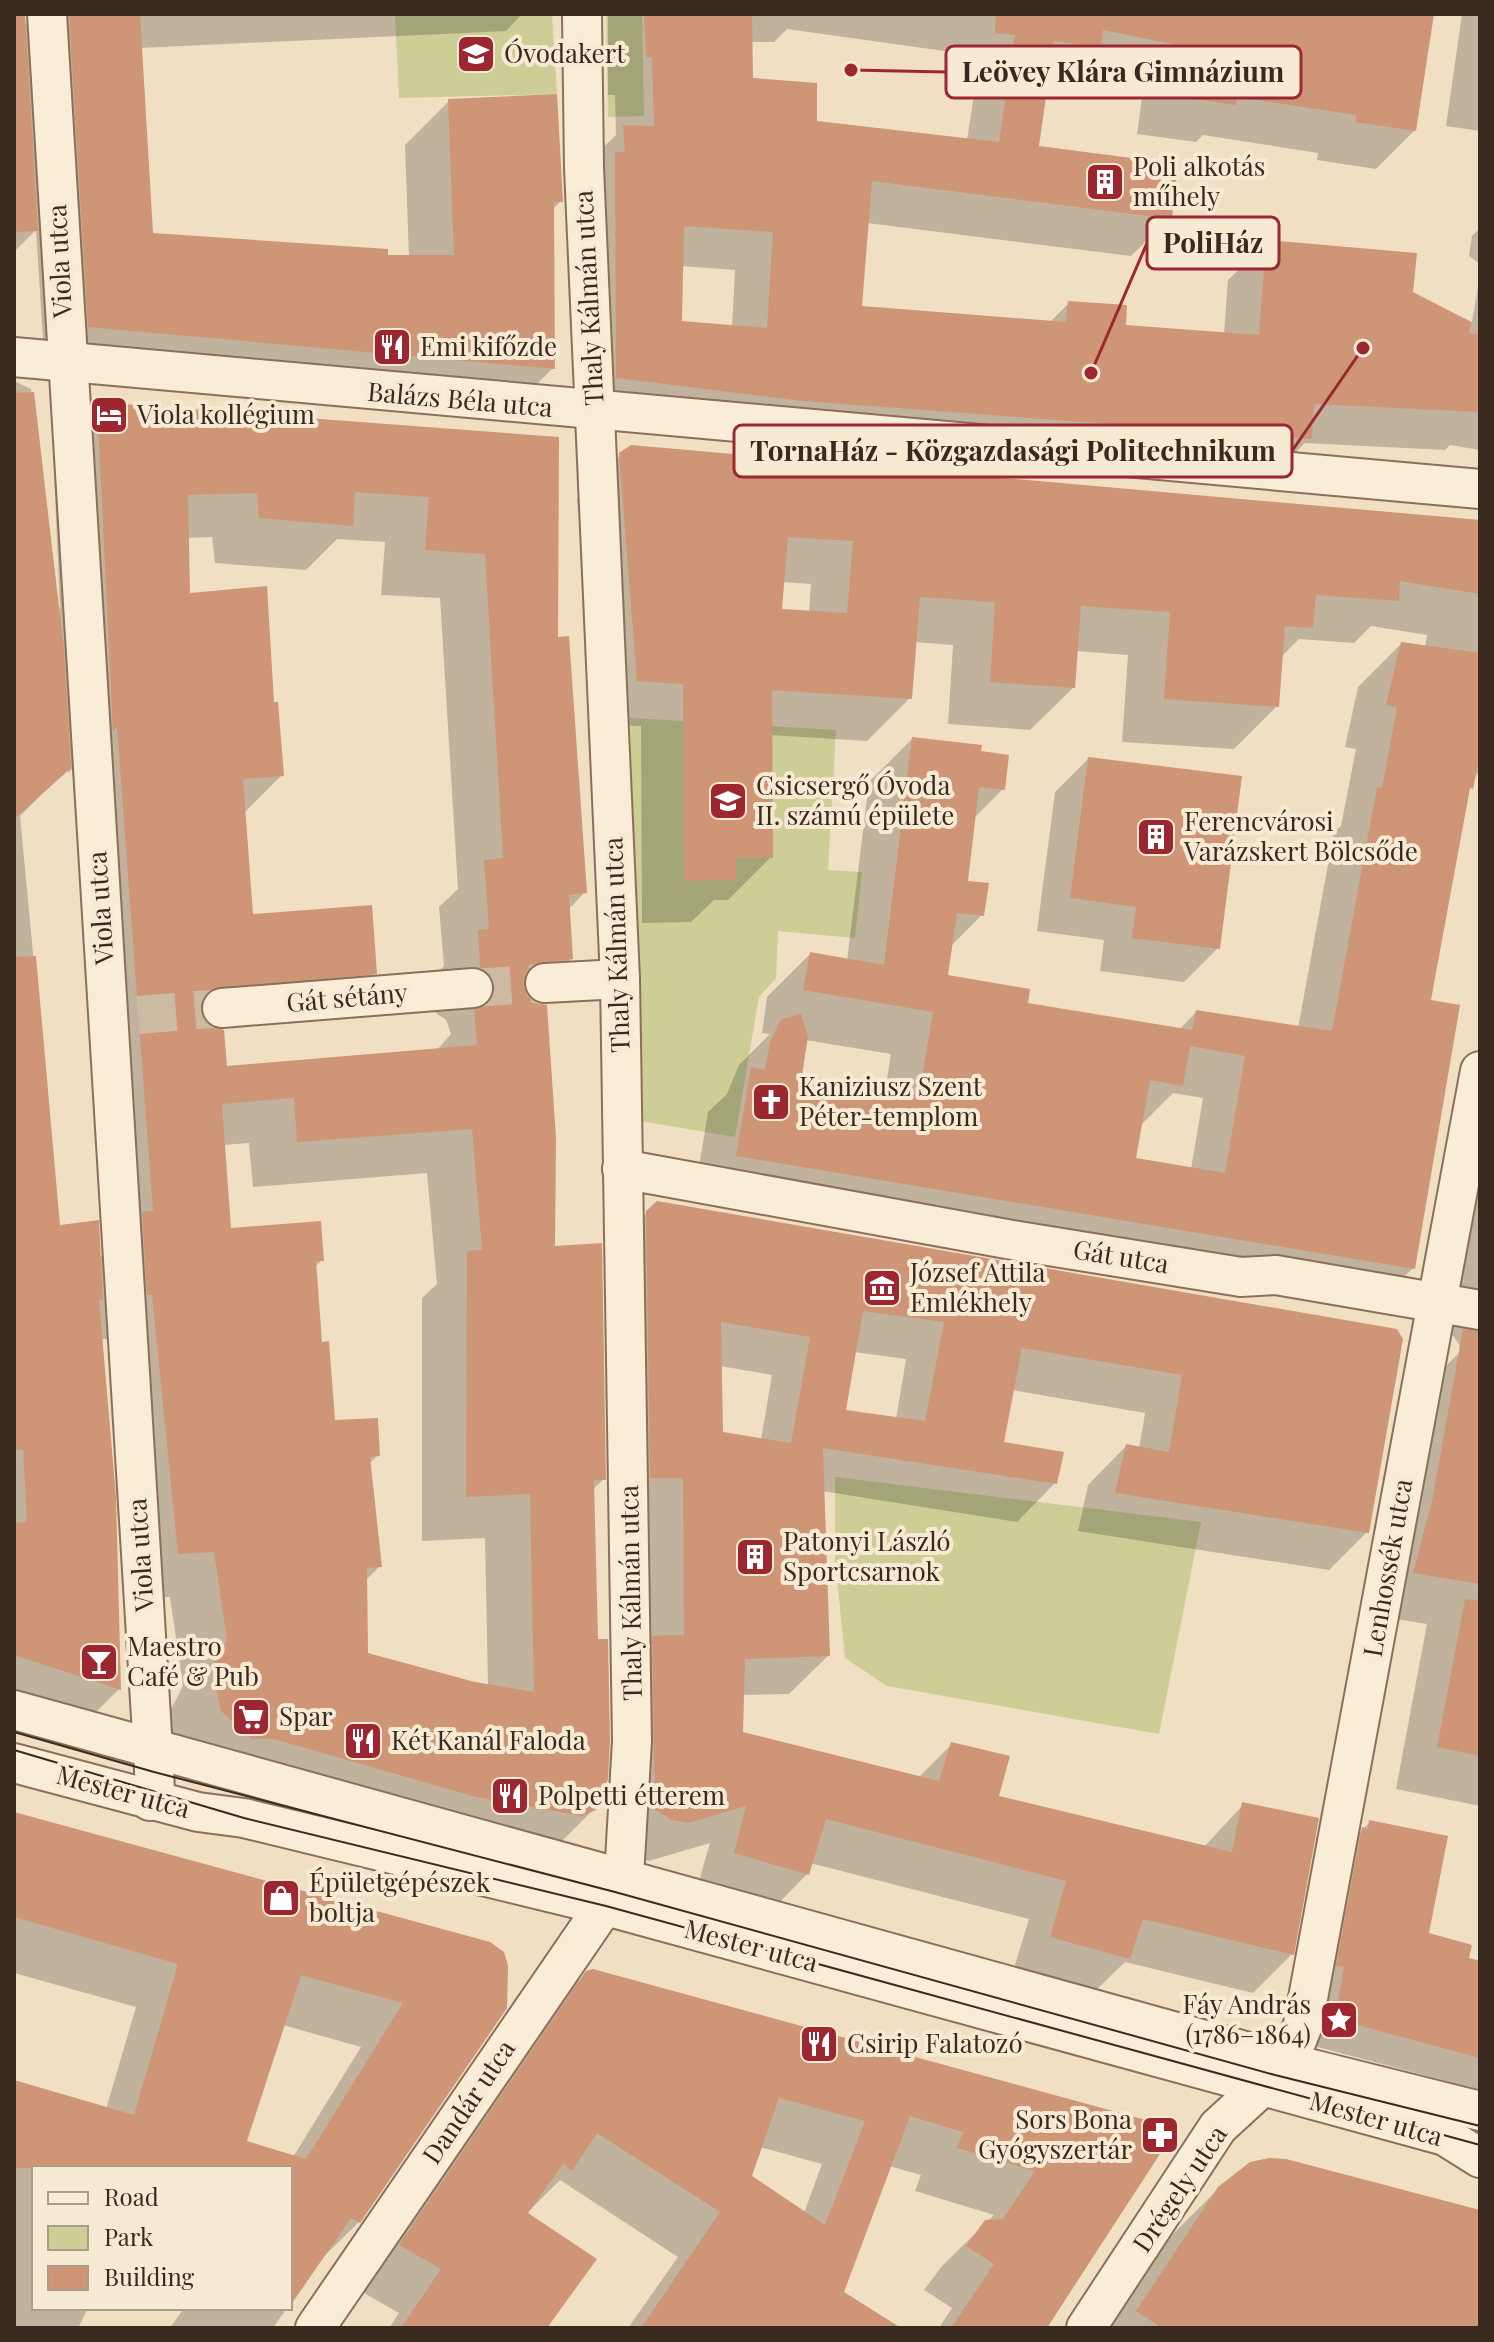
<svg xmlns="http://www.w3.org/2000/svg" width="1494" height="2342" viewBox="0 0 1494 2342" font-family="'Playfair Display',serif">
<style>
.green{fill:#ccce96}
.shadow{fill:#0003;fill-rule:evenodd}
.building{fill:#cf9577;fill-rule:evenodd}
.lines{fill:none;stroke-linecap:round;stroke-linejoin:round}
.minor-tunnel{stroke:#ccbba2;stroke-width:38;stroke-dasharray:38 19;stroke-linecap:butt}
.minor-casing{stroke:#8b7059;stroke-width:42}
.minor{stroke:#faedd7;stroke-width:38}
.tram{stroke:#3a291e;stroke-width:2}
.labels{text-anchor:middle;stroke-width:8;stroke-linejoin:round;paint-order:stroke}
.poi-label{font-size:26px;fill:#3a291e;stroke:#f7ead3;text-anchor:start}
.street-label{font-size:26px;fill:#3a291e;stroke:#f7ead3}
.leader{fill:none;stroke:#9c2731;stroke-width:3}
.callout-dot{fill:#9c2731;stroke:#f7ead3;stroke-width:3}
.callout{fill:#f7ead3;stroke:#9c2731;stroke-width:3}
.callout-label{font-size:28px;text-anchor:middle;font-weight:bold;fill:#3a291e}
</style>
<rect width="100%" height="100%" fill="#f0dfc3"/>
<g class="green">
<polygon points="395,14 552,14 557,94 399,98"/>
<polygon points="606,14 642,14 644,116 608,117"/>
<polygon points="630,718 836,730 828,870 862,872 855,938 778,931 776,978 759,997 735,1137 640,1121"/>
<polygon points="835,1477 1201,1522 1159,1734 887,1686 845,1658 835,1559"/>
</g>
<g class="shadow">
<polygon points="14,14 23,14 24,26 35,14 522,14 506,31 140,48 151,235 409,257 405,145 449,101 561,201 552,210 553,368 509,412 45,370 36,230 14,252"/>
<path d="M608,14H1432L1415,130L1376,169L1317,160L1318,153L1203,135L1196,142L1137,134L1144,84L1073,72L1060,84L1046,82L1037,148L1170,218L1131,256L867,223L860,308L1050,322L1069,303L1124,327L1224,334L1228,280L1267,242L1411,293L1472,322L1480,275V450L1450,445L1445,450L1305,443L1271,477L578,416L585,165L616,135L615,95H608ZM787,29L980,56L967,140L815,123L751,80L750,42H774ZM681,266L735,270L732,327L680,323Z"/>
<polygon points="1462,14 1480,14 1480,131 1446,126"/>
<polygon points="1480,228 1480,264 1469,256 1472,236"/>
<path d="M14,381L31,389L57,609H60L53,449L98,404L557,439L556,639L585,892L568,910L571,959L530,1000L553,1249L604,1479L592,1490L594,1809L548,1855L228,1784H206L177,1756L168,1715L183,1686L170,1597L134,1598L107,1339H100L114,1497L119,1689L72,1736L14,1717ZM212,537L215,563L306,570L337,539L385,542L381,595L440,598L458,889L439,907L444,966L433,977L436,1013L446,1020L451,1034L437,1050L225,1068L222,1028L330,1018L375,973L251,916L244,813L282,775L272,704L188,596L187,538ZM68,768V773L72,769L108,1249L99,1258L59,1227L20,816ZM249,1143L253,1187L427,1173L437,1284L422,1298V1541L485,1538L488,1686L366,1654L365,1581L380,1566L369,1464L378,1455L334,1423L320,1344L314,1268L322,1260L229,1230L223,1145Z"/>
<path d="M621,455L1480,523V769L1467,792L1429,1002L1413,1268L1370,1311L694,1198L708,1112L727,1094L739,1065L770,1034L762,1033L767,997L810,954L847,961L869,782L912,739L979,753L1003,789L973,819L966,883L982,915L950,947L946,977L1026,1005L1179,1030L1196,1012L1298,1028L1334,832L1341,826L1356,749L1345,747L1358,687L1401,644L1425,647L1427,635L1371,626L1354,643L1299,639L1280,658L1277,706L1234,749L1122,742L1128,655L1076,651L1074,687L1030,730L948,724L953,645L914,642L910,698L867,741L770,735L771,857L728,900H714L691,922L642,923L641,726L595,724L577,498ZM782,582L811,584L809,613L780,611ZM805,1040L891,1054L885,1091L799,1077ZM1173,1093L1203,1098L1191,1169L1134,1159L1140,1126Z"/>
<polygon points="1088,759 1218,948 1184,982 1100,971 1104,940 1037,931 1055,792"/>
<polygon points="1480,1071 1480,1806 1396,1789 1427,1624 1372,1615 1418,1394 1460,1352 1459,1344 1439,1317"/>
<path d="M647,1213L1396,1331L1367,1532L1329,1570L1078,1531L1088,1485L1126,1446L1139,1449L1145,1413L1012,1390L1002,1444L1055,1483L1017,1522L822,1491L828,1656L789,1694L742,1695L741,1733L918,1778L952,1744L996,1797L1203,1848L1243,1805L1292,1954L1253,1993L1125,1962L1090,1996L1012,1975L1029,1919L810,1863L807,1874L769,1913L696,1891L710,1843L649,1861L634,1858L608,1252ZM854,1352L906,1359L896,1419L843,1411ZM720,1366L772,1375L761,1440L721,1434Z"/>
<path d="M14,1815L489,1944L359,2222L318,2262L290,2303V2168H34V2308H88L78,2328H14V2082L106,2109L136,2007L14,1973ZM283,2025L361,2047L293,2157L245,2142Z"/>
<polygon points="1370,1822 1427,1935 1467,1960 1480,1963 1480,2090 1310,2045 1337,1855"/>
<path d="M587,1973L1163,2127L1045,2328H939L952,2308L924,2290L942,2266L994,2215L915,2191L921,2175L889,2166L842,2293L898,2328H628L678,2257L560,2180L526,2214L545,2328H389L399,2313L357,2289L543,2017ZM760,2147L822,2164L804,2213L749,2177Z"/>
<polygon points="1219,2188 1480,2212 1480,2328 1110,2328 1169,2238"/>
<polygon points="184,2308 287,2308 273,2328 170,2328"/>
</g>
<g class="building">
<polygon points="14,14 25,14 38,231 14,232"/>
<polygon points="69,14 140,14 153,233 388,249 388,255 454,255 448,99 557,94 563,202 554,202 555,369 88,327"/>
<path d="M644,14H752L753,78L817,83V121L999,142L1015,35L995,33L996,14H1434L1416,131L1355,122L1356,115L1237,97L1236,105L1174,96L1182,46L1103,30L1101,47L1054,41L1039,146L1178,164L1172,219L872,181L862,306L1066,322L1068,301L1127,305L1126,325L1259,335L1266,240L1417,253L1413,292L1471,322L1469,333L1480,335V412L1314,404L1312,439L803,401L616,378L615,152H625L623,125L654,126L652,57H646ZM684,226L773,232L767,328L682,321Z"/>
<polygon points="34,392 64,650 71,768 14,819 14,393"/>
<path d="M97,402L559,437L558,637L569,636L587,893L569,895L573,959L534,964L526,972L523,983L527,996L536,1003L547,1005L556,1138L555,1246L602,1243L606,1480H594L598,1639H608L610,1741L608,1779L596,1810L582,1816L476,1797L274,1739H252L221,1711L212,1668L227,1640L214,1552L178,1554L152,1295H147L142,1212L153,1211L117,727L113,731ZM355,492L429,497L425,550L485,554L503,858L484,860L489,929L478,930L480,968L491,976L493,997L486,1006L474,1010L477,1045L227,1066L224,1030L212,1027L200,1011L203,998L210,990L377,974L372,905L253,914L243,779L284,776L278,702H274L267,586L190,593L188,495L257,493L259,518L353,526ZM294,1098L297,1142L472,1129L482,1250L467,1251L466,1497L530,1494L534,1692L475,1682L368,1653L367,1568L382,1567L370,1457L380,1456L378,1418L335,1420L329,1341L322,1342L316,1261H324L321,1221L231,1228L222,1104Z"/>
<path d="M631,445L1480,520V594L1400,581L1399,601L1316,595L1313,628L1285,626L1279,707L1164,699L1170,612L1081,606L1075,688L990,682L995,602L920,597L912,699L772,690L773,858H736V880L684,881L683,684L637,681L619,453ZM788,537L853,541L847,613L782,609Z"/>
<path d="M1401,642L1480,653V752L1473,789L1470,788L1431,1000L1460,1005L1415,1269L736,1156L751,1067L765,1070L770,1042L781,1019L801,1014L808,1037L802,1075L919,1095L933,1012L803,990L810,952L884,965L912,737L982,745L981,751L1009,755L1005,790L979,787L968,881L989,883L984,916L957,913L948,975L1030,989L1028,1003L1192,1030L1196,1010L1332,1031L1377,787L1382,788L1397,707L1386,705ZM1190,1046L1245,1056L1225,1173L1136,1158L1150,1080L1183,1086Z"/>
<polygon points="1088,757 1242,776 1220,949 1132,938 1136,907 1070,898"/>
<polygon points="36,956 60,1225 99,1220 103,1299 99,1300 116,1497 121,1690 14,1655 14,1523 27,1522 23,1450 14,1450 14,957"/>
<path d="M657,1201L1397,1329L1403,1339L1369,1533L1115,1493L1126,1444L1169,1452L1182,1375L1022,1348L1004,1442L1064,1452L1057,1484L823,1448L830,1656L745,1659L743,1732L939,1781L951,1742L1010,1756L999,1796L1232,1852L1242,1802L1319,1818L1294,1955L1143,1919L1130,1959L1050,1937L1066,1881L826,1819L809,1875L734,1853L746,1806L688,1823L672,1820L655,1810L652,1636L684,1635L683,1478H650L646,1211ZM863,1311L944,1322L925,1421L846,1410ZM721,1322L810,1337L791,1443L723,1432Z"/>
<polygon points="1463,1329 1480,1331 1480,1584 1413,1573 1432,1501"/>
<polygon points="1465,1599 1480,1601 1480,1756 1437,1747"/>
<path d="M14,1812L490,1942L504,1952L508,1966L507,2008L360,2223L351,2218L290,2306V2168H14V2080L134,2115L178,1964L14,1917ZM301,1975L403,2003L306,2159L247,2141Z"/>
<polygon points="1369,1820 1448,1836 1429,1933 1472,1945 1469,1958 1480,1961 1480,2058 1335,2019 1344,1967 1336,1966 1362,1827 1368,1829"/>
<path d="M593,1969L1164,2125L1169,2140L1047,2328H951L994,2264L966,2246L985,2220L1003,2219L1035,2171L957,2148L963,2132L910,2116L844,2292L901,2328H641L720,2212L597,2133L572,2171L563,2164L528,2213L597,2259L547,2328H401L441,2269L399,2245L586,1971ZM779,2098L865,2121L825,2225L752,2176Z"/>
<polygon points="1269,2158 1286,2159 1480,2210 1480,2328 1162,2328 1136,2311 1218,2187 1250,2162"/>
</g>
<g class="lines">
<g class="minor-tunnel">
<polyline points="473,988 545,983"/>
<polyline points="138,1015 222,1008"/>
</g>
<defs>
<g id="minor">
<polyline points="47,14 153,1750 155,1791 150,1801"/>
<polyline points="14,357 1480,489"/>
<polyline points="545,983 620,979"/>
<polyline points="222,1008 473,988"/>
<polyline points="622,1169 1018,1241 1241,1277 1276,1275 1480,1310"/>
<polyline points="14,1710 1288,2063 1480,2111"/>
<polyline points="14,1763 198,1812 244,1818 606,1906 1445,2136 1480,2158"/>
<polyline points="315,2328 624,1877 632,1741 620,979 584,168 582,14"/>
<polyline points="1086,2328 1218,2127 1288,2063 1303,2025 1480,1071"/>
</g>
</defs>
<use href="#minor" class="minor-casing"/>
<use href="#minor" class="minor"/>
<g class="tram">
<polyline points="14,1732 154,1772 615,1892 1275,2075 1480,2126"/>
<polyline points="14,1750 244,1818 606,1906 1480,2145"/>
</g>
</g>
<defs>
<symbol id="school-square" viewBox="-11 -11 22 22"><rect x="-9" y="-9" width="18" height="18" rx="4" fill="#9c2731" stroke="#f7ead3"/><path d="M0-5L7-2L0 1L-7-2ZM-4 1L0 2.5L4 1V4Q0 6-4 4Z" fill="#fff"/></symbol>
<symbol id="building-square" viewBox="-11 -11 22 22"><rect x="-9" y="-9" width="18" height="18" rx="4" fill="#9c2731" stroke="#f7ead3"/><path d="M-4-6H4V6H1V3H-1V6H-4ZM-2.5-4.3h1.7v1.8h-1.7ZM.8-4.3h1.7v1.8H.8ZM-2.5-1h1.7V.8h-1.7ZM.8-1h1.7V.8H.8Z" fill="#fff"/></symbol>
<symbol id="restaurant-square" viewBox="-11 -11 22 22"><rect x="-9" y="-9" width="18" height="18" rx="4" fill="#9c2731" stroke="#f7ead3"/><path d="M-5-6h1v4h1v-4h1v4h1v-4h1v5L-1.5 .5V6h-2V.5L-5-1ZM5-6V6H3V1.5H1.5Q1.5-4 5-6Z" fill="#fff"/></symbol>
<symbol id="hotel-square" viewBox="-11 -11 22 22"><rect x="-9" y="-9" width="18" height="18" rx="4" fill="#9c2731" stroke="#f7ead3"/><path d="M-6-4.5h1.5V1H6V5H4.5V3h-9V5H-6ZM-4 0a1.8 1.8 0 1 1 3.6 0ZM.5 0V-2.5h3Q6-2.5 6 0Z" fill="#fff"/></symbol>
<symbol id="church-square" viewBox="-11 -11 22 22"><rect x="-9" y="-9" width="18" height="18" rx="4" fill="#9c2731" stroke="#f7ead3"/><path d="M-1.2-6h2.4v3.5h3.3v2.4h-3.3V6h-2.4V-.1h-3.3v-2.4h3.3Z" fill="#fff"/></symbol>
<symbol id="museum-square" viewBox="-11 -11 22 22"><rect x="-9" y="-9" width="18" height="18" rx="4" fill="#9c2731" stroke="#f7ead3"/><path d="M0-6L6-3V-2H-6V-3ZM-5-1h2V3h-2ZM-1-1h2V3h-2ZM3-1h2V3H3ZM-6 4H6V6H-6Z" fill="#fff"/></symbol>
<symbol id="bar-square" viewBox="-11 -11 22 22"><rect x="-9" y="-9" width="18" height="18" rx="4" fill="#9c2731" stroke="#f7ead3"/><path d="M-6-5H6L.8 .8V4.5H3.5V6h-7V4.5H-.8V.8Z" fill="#fff"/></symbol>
<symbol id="supermarket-square" viewBox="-11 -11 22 22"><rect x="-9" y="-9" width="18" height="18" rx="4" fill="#9c2731" stroke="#f7ead3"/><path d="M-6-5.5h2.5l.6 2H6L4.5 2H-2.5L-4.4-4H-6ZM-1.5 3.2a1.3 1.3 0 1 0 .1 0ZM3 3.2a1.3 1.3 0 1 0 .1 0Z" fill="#fff"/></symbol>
<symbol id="shop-square" viewBox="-11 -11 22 22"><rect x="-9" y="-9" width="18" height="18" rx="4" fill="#9c2731" stroke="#f7ead3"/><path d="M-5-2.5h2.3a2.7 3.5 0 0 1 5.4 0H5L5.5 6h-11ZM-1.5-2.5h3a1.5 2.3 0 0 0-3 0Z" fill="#fff"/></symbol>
<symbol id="sight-square" viewBox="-11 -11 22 22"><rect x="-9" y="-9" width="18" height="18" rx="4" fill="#9c2731" stroke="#f7ead3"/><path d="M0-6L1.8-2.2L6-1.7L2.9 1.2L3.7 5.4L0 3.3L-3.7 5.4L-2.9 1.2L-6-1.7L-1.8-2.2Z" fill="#fff"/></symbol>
<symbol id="pharmacy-square" viewBox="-11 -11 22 22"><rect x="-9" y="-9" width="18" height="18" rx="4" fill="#9c2731" stroke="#f7ead3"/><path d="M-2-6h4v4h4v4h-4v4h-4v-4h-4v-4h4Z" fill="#fff"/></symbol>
</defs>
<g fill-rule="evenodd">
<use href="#school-square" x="454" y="32" width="44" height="44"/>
<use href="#building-square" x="1083" y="160" width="44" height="44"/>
<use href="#restaurant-square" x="370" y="325" width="44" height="44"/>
<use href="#hotel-square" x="87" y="393" width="44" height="44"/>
<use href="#school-square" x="706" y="779" width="44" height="44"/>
<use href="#building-square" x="1134" y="815" width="44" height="44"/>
<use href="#church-square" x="749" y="1080" width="44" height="44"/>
<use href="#museum-square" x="860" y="1266" width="44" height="44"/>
<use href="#building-square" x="733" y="1535" width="44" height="44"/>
<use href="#bar-square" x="77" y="1640" width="44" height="44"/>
<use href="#supermarket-square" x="229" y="1695" width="44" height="44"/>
<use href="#restaurant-square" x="341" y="1719" width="44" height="44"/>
<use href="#restaurant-square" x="488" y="1774" width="44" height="44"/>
<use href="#shop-square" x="259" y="1876" width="44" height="44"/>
<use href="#sight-square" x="1317" y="1998" width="44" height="44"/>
<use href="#restaurant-square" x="797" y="2022" width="44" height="44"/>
<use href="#pharmacy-square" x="1138" y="2113" width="44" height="44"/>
</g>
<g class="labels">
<g class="poi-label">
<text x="504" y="63">Óvodakert</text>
<text x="1133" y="176">Poli alkotás<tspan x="1133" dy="30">műhely</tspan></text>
<text x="420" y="356">Emi kifőzde</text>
<text x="137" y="424">Viola kollégium</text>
<text x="756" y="795">Csicsergő Óvoda<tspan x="756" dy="30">II. számú épülete</tspan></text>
<text x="1184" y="831">Ferencvárosi<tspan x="1184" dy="30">Varázskert Bölcsőde</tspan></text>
<text x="799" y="1096">Kaniziusz Szent<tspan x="799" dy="30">Péter-templom</tspan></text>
<text x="910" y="1282">József Attila<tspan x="910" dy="30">Emlékhely</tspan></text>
<text x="783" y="1551">Patonyi László<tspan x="783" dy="30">Sportcsarnok</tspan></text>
<text x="127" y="1656">Maestro<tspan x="127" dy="30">Café &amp; Pub</tspan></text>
<text x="279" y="1726">Spar</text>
<text x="391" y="1750">Két Kanál Faloda</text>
<text x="538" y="1805">Polpetti étterem</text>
<text x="309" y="1892">Épületgépészek<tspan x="309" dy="30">boltja</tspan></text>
<text x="1311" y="2014" text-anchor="end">Fáy András<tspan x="1311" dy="30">(1786–1864)</tspan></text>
<text x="847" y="2053">Csirip Falatozó</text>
<text x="1132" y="2129" text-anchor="end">Sors Bona<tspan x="1132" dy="30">Gyógyszertár</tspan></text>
</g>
<g class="street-label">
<text transform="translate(60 261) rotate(-93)" y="9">Viola utca</text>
<text transform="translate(589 298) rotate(-93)" y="9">Thaly Kálmán utca</text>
<text transform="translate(460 400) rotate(5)" y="9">Balázs Béla utca</text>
<text transform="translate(101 908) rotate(-94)" y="9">Viola utca</text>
<text transform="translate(617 945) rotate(-92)" y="9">Thaly Kálmán utca</text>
<text transform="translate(347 998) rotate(-5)" y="9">Gát sétány</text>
<text transform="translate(1121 1257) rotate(9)" y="9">Gát utca</text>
<text transform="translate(141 1555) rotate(-94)" y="9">Viola utca</text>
<text transform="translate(1388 1568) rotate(-80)" y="9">Lenhossék utca</text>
<text transform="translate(631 1593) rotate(-91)" y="9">Thaly Kálmán utca</text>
<text transform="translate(123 1792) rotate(15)" y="9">Mester utca</text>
<text transform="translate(751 1946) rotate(15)" y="9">Mester utca</text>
<text transform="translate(469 2102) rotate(-56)" y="9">Dandár utca</text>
<text transform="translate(1376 2119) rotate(16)" y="9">Mester utca</text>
<text transform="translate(1180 2189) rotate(-56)" y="9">Drégely utca</text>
</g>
</g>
<path class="leader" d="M851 70L946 72M1091 373L1147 243M1363 348L1292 451"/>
<g class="callout-dot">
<circle cx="851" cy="70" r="8"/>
<circle cx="1091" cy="373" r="8"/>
<circle cx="1363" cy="348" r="8"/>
</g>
<g class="callout">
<rect x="946" y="46" width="355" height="52" rx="8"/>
<rect x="1147" y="217" width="132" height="52" rx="8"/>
<rect x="734" y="425" width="558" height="52" rx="8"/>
</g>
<g class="callout-label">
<text x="1123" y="82">Leövey Klára Gimnázium</text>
<text x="1213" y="253">PoliHáz</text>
<text x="1013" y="461">TornaHáz - Közgazdasági Politechnikum</text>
</g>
<rect width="1494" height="2342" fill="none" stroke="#3a291e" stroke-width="32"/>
<rect x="32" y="2166" width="260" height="144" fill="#f7ead3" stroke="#ab9d8b" stroke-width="2"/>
<rect x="48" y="2192" width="40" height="12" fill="#faedd7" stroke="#ab9d8b" stroke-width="2"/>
<text x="104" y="2206" font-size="24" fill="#3a291e">Road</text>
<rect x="48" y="2226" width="40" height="24" fill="#ccce96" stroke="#ab9d8b" stroke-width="2"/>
<text x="104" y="2246" font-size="24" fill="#3a291e">Park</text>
<rect x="48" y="2266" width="40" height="24" fill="#cf9577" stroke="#ab9d8b" stroke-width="2"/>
<text x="104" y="2286" font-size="24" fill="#3a291e">Building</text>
</svg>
